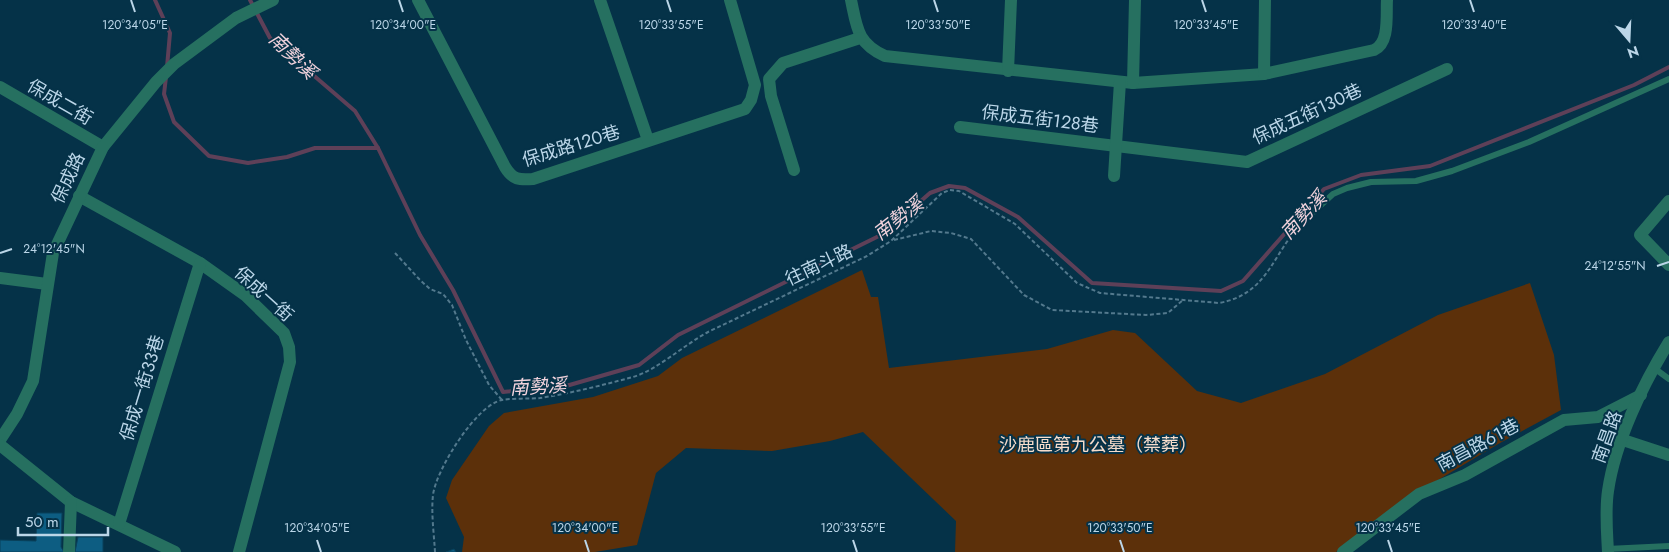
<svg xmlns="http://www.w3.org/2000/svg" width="1669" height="552" viewBox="0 0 1669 552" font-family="Jost,'Noto Sans TC',sans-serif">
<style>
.green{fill:#5c300a}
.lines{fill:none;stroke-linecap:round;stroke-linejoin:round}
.stream{stroke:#5e4058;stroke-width:4}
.building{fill:#0d5d82;stroke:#09415b}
.path{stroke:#53798d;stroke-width:2;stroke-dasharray:4 2.5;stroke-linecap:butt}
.lane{stroke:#267060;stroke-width:6}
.street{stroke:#267060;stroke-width:12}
.ticks{fill:none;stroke:#bbd6e8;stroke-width:2}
.labels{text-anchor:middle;stroke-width:4;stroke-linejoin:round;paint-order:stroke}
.street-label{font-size:18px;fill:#bbd6e8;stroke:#053248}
.park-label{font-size:18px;fill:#f6dccb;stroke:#053248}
.water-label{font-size:19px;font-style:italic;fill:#f2d3dd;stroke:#053248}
.ticks-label{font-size:12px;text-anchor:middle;fill:#bbd6e8;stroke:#053248;stroke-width:4;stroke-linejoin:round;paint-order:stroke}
</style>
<rect width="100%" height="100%" fill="#053248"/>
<polygon class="green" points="862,270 871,297 878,297 889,368 1047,349 1113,330 1135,333 1197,391 1241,403 1325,374 1438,315 1530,283 1554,355 1561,410 1500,443 1418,492 1336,552 955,552 956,521 863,432 830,441 772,451 686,448 656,473 637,545 595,552 462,552 464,537 446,498 452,480 489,426 504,413 593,397 658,376 682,358"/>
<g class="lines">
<g class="stream">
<polyline points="155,0 170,33 167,67"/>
<polyline points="250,0 270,38 355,111 378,148 420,235 453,290 503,392 566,386 639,365 678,335 883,234 930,193 949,186 965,188 1018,217 1092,283 1221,291 1243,281 1324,189 1361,175 1430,166 1634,85 1669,67"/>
<polyline points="166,77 164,94 174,122 209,156 248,163 287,157 315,148 378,148"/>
</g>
</g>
<g class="building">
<polygon points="37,513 62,513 61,547 64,552 0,552 0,540 36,541"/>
<polygon points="78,537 103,537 103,552 75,552"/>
<polygon points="454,549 456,552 446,552"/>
</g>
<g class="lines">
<g class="path">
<polyline points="894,240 931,231 951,233 971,239 1024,295 1052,310 1146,315 1168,313 1183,300"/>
<polyline points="395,253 420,280 430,289 443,294 452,305 466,340 489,385 502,400"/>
<path d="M435,552C434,534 431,513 433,495C436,470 476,405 502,400C513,398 529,399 540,398C572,393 603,385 633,377C657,370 684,345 708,332L867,256L891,241L942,193L950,190L959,191L1015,224L1077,283L1100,293L1219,303C1269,294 1272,253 1303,222"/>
</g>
<g class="lane">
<polyline points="1310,215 1333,194 1347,188 1371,182 1416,181 1452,171 1529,142 1669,79"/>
<polyline points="1654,368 1669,379"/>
<polyline points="1607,549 1669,546"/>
</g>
<g class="street">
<path d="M418,0L505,167C513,180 519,180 533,179L745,109L751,100L755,85L730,0"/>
<polyline points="600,0 648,140"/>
<path d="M851,0C857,28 857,43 885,56L1133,83L1264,74L1374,50C1390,43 1386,15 1387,0"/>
<polyline points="1008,71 1011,0"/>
<polyline points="1264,74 1265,0"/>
<polyline points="1133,83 1135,0"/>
<polyline points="0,87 103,147"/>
<polyline points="960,127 1247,162 1447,69"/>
<polyline points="794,170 771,96 769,79 783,63 860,38"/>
<polyline points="1114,176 1120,82"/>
<polyline points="79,196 200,263 245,295 284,333 289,347 290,362 239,552"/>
<polyline points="1669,201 1640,235 1669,265"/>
<polyline points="0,278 47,284"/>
<polyline points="0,440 17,414 33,381 53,253 103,147 156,82 174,64 236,18 273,0"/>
<polyline points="1623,440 1669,455"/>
<polyline points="0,445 71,502 175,552"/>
<polyline points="119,524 200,263"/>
<polyline points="69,552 71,502"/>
<polyline points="1343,552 1419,494 1465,475 1564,420 1598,417 1641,395"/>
<path d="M1608,552C1607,531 1605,511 1608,491C1615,442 1643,384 1669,342"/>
</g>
</g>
<path class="ticks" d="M131,0L135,12M399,0L403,12M667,0L671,12M934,0L938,12M1202,0L1206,12M1470,0L1474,12M0,253L12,249M1657,266L1669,262M317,540L321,552M585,540L589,552M853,540L857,552M1120,540L1124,552M1388,540L1392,552"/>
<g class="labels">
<g class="street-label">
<text transform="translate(60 102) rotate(30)" y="6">保成二街</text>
<text transform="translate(1307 114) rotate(-25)" y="6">保成五街130巷</text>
<text transform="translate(1040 119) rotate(7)" y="6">保成五街128巷</text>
<text transform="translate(571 146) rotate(-17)" y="6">保成路120巷</text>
<text transform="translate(68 178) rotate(-65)" y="6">保成路</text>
<text transform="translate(819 265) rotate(-25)" y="6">往南斗路</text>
<text transform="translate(264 294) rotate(42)" y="6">保成一街</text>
<text transform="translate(142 388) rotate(-73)" y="6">保成一街33巷</text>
<text transform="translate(1607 437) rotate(-70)" y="6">南昌路</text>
<text transform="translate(1478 445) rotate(-28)" y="6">南昌路61巷</text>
</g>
<g class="park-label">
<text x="1098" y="451">沙鹿區第九公墓（禁葬）</text>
</g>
<g class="water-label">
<text transform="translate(293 55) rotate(44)" y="7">南勢溪</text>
<text transform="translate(1303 215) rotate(-47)" y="7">南勢溪</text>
<text transform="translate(898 218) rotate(-38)" y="7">南勢溪</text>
<text transform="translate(538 386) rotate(-3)" y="7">南勢溪</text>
</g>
</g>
<g class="ticks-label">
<text x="1474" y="29">120°33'40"E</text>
<text x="135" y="29">120°34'05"E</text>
<text x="403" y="29">120°34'00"E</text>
<text x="671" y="29">120°33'55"E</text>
<text x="938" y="29">120°33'50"E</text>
<text x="1206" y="29">120°33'45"E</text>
<text x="54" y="253">24°12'45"N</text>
<text x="1615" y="270">24°12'55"N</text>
<text x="317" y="532">120°34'05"E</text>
<text x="585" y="532">120°34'00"E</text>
<text x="853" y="532">120°33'55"E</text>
<text x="1120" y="532">120°33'50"E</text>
<text x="1388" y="532">120°33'45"E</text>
</g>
<g transform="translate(1629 40) rotate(161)" stroke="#053248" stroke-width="4" paint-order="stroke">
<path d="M0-4L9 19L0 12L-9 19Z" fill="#bbd6e8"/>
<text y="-8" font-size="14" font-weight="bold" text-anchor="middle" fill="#bbd6e8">N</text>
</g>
<path d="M18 527v8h90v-8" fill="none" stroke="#bbd6e8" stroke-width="2.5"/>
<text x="25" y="527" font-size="15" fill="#bbd6e8" stroke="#053248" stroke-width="4" paint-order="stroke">50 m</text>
</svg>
